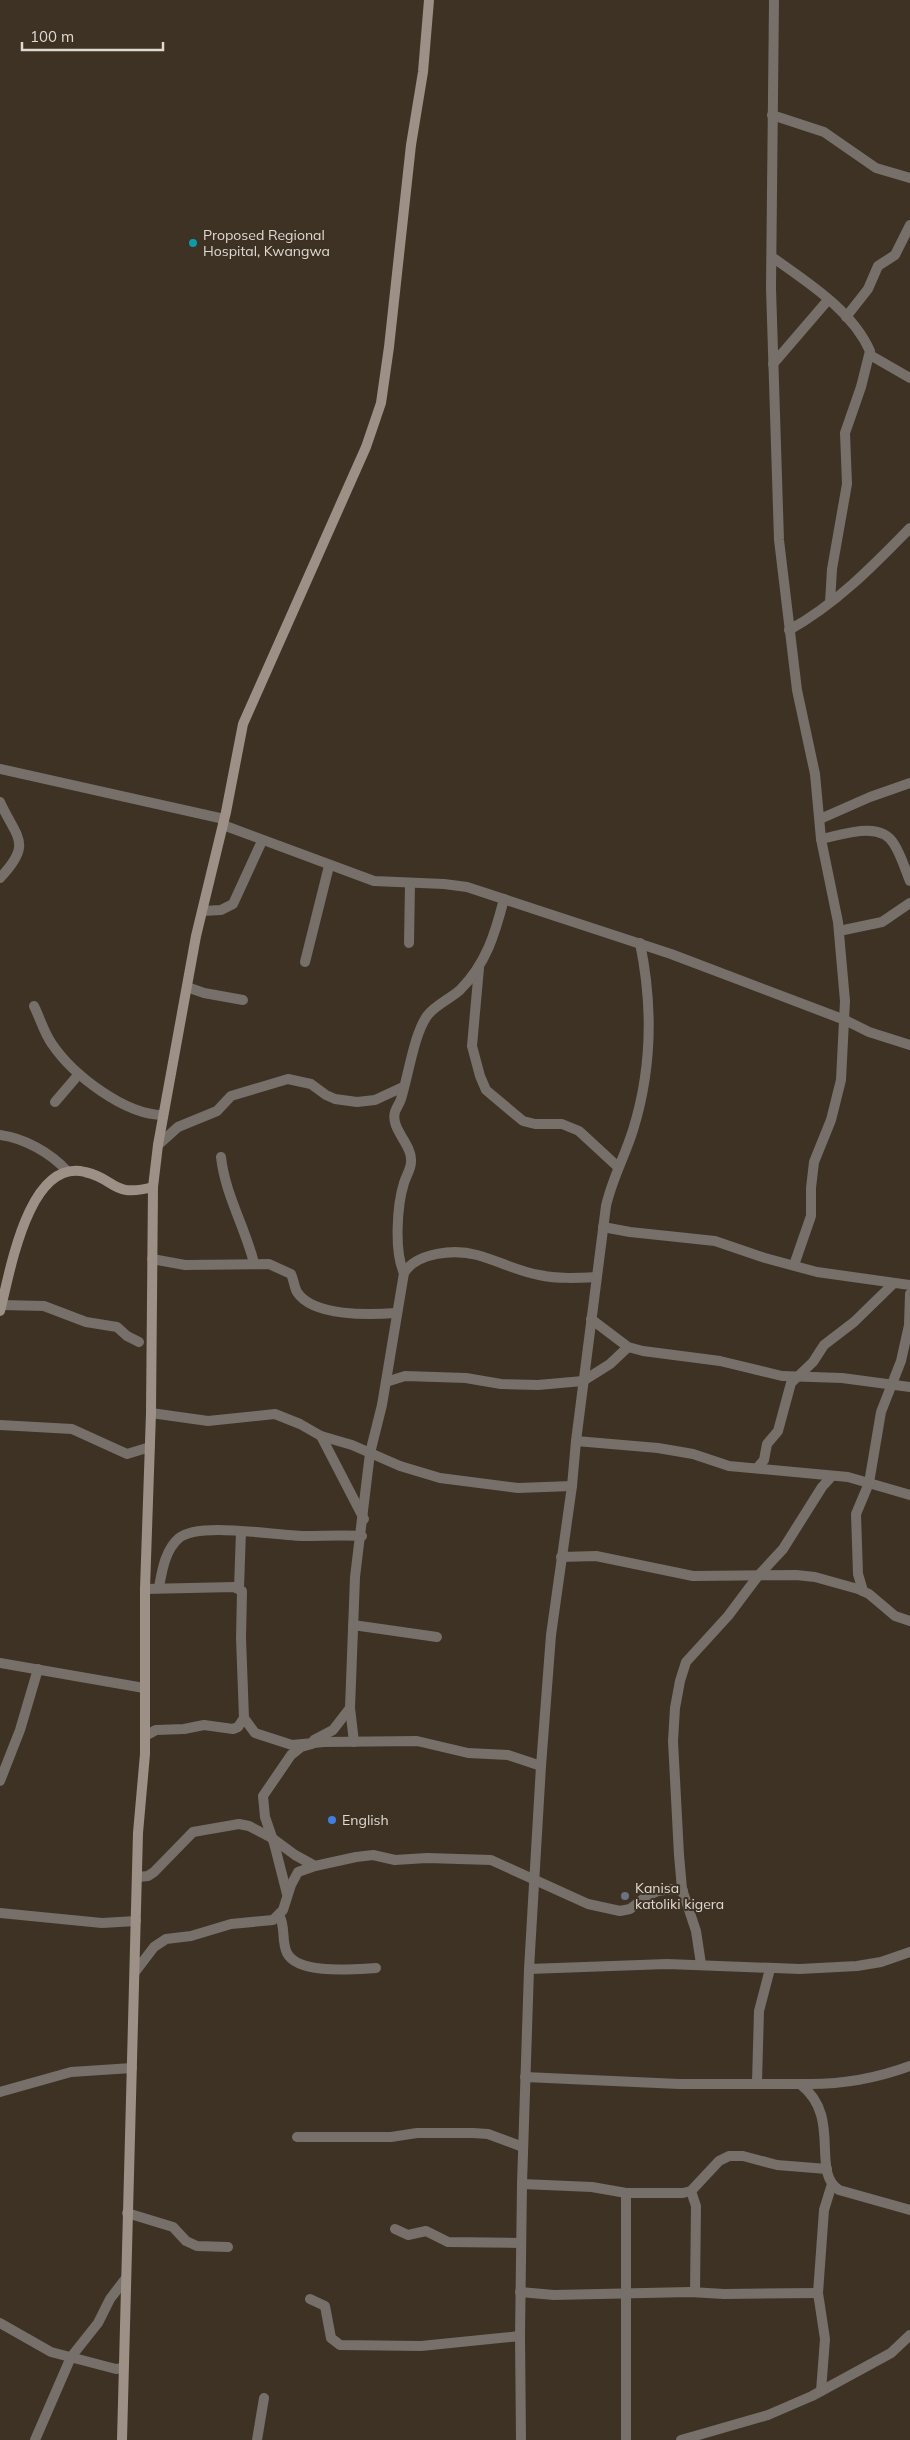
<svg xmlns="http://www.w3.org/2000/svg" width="910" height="2440" viewBox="0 0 910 2440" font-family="Mulish,sans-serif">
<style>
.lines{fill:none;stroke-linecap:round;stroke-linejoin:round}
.street{stroke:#776f69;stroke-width:10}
.secondary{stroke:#9c9087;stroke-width:10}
.culture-dot{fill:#0f9aa8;stroke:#3d3224;stroke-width:2}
.shop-dot{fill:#3f7fe0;stroke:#3d3224;stroke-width:2}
.worship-dot{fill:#6b7280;stroke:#3d3224;stroke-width:2}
.labels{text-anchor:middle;stroke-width:4;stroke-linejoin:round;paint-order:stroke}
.poi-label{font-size:14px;fill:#e0d9d0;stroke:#3d3224;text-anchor:start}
</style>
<rect width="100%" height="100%" fill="#3d3224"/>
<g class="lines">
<g class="street">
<polyline points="774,0 771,288 779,540 797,690 815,774 821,839 838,922 845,1001 841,1080 831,1120 814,1162 811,1188 811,1216 794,1265"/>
<polyline points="772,115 824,132 876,168 910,178"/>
<path d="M772,257C807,282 852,310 870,351L861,387L845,433L847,484L832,569L830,602"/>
<polyline points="846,317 868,289 878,266 895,255 910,225"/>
<polyline points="870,355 910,378"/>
<polyline points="773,364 828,300"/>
<path d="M789,630C835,605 873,566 910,528"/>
<polyline points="0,769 224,819"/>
<path d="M0,802C17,839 33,843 0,878"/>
<polyline points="820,819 870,797 910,783"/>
<polyline points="223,825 374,881 444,884 467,887 671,954 845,1020 869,1032 910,1045"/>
<path d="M821,839C842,835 880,820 894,844C901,855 905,869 910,881"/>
<polyline points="203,911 221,910 233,904 262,841"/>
<polyline points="839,931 882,922 910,903"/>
<polyline points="409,943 410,884"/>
<polyline points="305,962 329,866"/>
<polyline points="479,968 472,1046 480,1076 486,1090 523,1121 535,1124 562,1124 579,1131 618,1167"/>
<polyline points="187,987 204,993 243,1000"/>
<path d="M34,1006C40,1018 44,1033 52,1044C73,1075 125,1115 163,1115"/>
<polyline points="55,1102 79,1074"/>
<path d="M0,1135C24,1138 51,1153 67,1171"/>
<polyline points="158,1145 178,1127 217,1111 231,1096 288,1079 311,1084 326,1095 335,1099 357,1102 375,1100 403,1087"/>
<path d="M221,1157C225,1194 245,1227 254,1263"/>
<polyline points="603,1227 630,1232 715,1241 765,1258 817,1272 910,1285"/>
<path d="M152,1259L185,1265L269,1264L291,1274C294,1280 294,1287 297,1292C313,1317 371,1315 396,1313"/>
<path d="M404,1273C394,1252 397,1205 404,1183C406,1176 411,1169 411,1162C413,1145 390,1129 395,1112C396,1108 400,1103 401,1099C408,1077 414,1034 427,1016C435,1005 450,999 460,990C486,964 495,934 504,899"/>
<polyline points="2,1305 44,1306 86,1322 117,1327 127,1336 139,1342"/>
<polyline points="591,1319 628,1347 643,1351 720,1361 782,1376 842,1378 910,1387"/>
<polyline points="386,1382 405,1376 466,1378 501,1384 538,1385 583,1381 610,1364 628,1347"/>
<polyline points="151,1413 208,1421 275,1414 300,1424 321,1436 352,1445 400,1466 440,1478 518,1488 572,1486"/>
<polyline points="0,1425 72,1429 127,1454 150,1447"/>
<polyline points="321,1436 364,1519"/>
<polyline points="576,1441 658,1448 693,1454 729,1466 848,1477 910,1495"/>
<polyline points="758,1467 764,1460 767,1444 778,1431 791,1383 813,1362 824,1345 854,1322 894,1283"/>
<polyline points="561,1557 596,1556 693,1576 796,1575 815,1577 858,1589 869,1594 895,1616 910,1621"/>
<path d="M159,1587C162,1571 165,1550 179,1538C199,1521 276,1536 304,1536C323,1536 342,1535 362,1536"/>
<polyline points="239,1588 241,1531"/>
<polyline points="145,1589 234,1587 242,1591 241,1638 244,1718 255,1733 292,1745 324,1742 417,1741 468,1753 508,1755 541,1766"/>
<polyline points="863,1591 858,1574 856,1514 869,1483 881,1412 901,1361 909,1325 910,1294"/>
<polyline points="353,1625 437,1637"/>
<polyline points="0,1663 144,1688"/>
<polyline points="145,1736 156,1730 184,1729 204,1725 233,1729 238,1727 244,1718"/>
<path d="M354,1742L350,1708L355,1577L370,1453L382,1405L404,1273C417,1252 455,1249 477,1255C499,1261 517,1271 539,1275C558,1279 577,1278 596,1277"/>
<polyline points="0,1781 20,1730 38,1669"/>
<polyline points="138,1877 148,1876 154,1872 193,1832 239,1824 249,1826 272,1838 295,1855 315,1866"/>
<polyline points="287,1894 274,1843 265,1817 263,1796 291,1755 301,1747 312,1744 314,1740 333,1730 350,1708"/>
<polyline points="0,1913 102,1923 136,1921"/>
<path d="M279,1915C286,1926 281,1941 287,1953C298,1975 355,1969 376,1968"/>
<polyline points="701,1964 696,1931 682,1889 679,1855 673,1741 675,1708 680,1681 686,1662 728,1616 758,1576 783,1549 822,1487 832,1476"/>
<polyline points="529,1969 667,1964 800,1969 857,1966 881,1962 910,1952"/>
<polyline points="135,1972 154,1947 166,1939 191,1936 231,1924 273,1920 283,1910 291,1885 298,1872 315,1866 356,1857 373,1855 395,1860 427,1858 491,1860 588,1904 620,1911 630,1909 647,1896 658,1891 671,1889 683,1891"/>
<path d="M525,2077L679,2084H800C843,2117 810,2171 839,2190L910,2210"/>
<polyline points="757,2082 759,2011 770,1969"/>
<path d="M801,2084C838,2085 875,2079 910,2066"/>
<polyline points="0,2092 71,2072 132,2068"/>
<polyline points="297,2137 391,2137 417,2133 473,2133 488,2134 523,2147"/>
<polyline points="522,2184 592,2187 626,2193 683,2193 691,2191 719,2161 729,2156 743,2156 777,2165 827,2169"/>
<polyline points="691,2191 696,2206 695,2292"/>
<polyline points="127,2213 173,2227 186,2241 197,2246 228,2247"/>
<polyline points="395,2229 408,2235 426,2231 448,2242 521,2243"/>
<polyline points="520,2292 554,2295 690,2292 724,2294 818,2293"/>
<polyline points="310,2299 325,2306 331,2338 340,2345 421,2346 520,2336"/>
<polyline points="0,2323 51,2352 116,2369 123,2368"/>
<polyline points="821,2391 825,2339 818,2293 824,2210 832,2184"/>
<polyline points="35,2440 71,2357 98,2323 110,2299 126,2278"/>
<polyline points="257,2440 264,2398"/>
<path d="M521,2440L520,2336L522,2184L529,1969L541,1766L551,1635L572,1486L576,1441L606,1206C612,1179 625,1156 633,1130C652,1069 653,1006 640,943"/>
<polyline points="626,2440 626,2193"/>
<polyline points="681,2440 768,2415 812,2396 891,2353 910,2335"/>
</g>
<g class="secondary">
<path d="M0,1311C10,1273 28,1158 85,1172C117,1179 111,1198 153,1187"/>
<polyline points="122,2440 138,1833 145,1754 145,1589 151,1413 153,1187 158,1145 196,936 226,812 243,724 366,447 381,403 389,347 411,145 423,72 429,0"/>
</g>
</g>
<circle class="culture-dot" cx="193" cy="243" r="5"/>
<circle class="shop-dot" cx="332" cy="1820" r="5"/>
<circle class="worship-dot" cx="625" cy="1896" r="5"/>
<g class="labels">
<g class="poi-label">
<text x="203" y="240">Proposed Regional<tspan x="203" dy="16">Hospital, Kwangwa</tspan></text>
<text x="342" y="1825">English</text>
<text x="635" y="1893">Kanisa<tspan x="635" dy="16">katoliki kigera</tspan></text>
</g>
</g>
<path d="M22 42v8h141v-8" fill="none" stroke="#e0d9d0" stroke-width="2.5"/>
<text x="30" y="42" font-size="15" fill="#e0d9d0" stroke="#3d3224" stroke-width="4" paint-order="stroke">100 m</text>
</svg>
